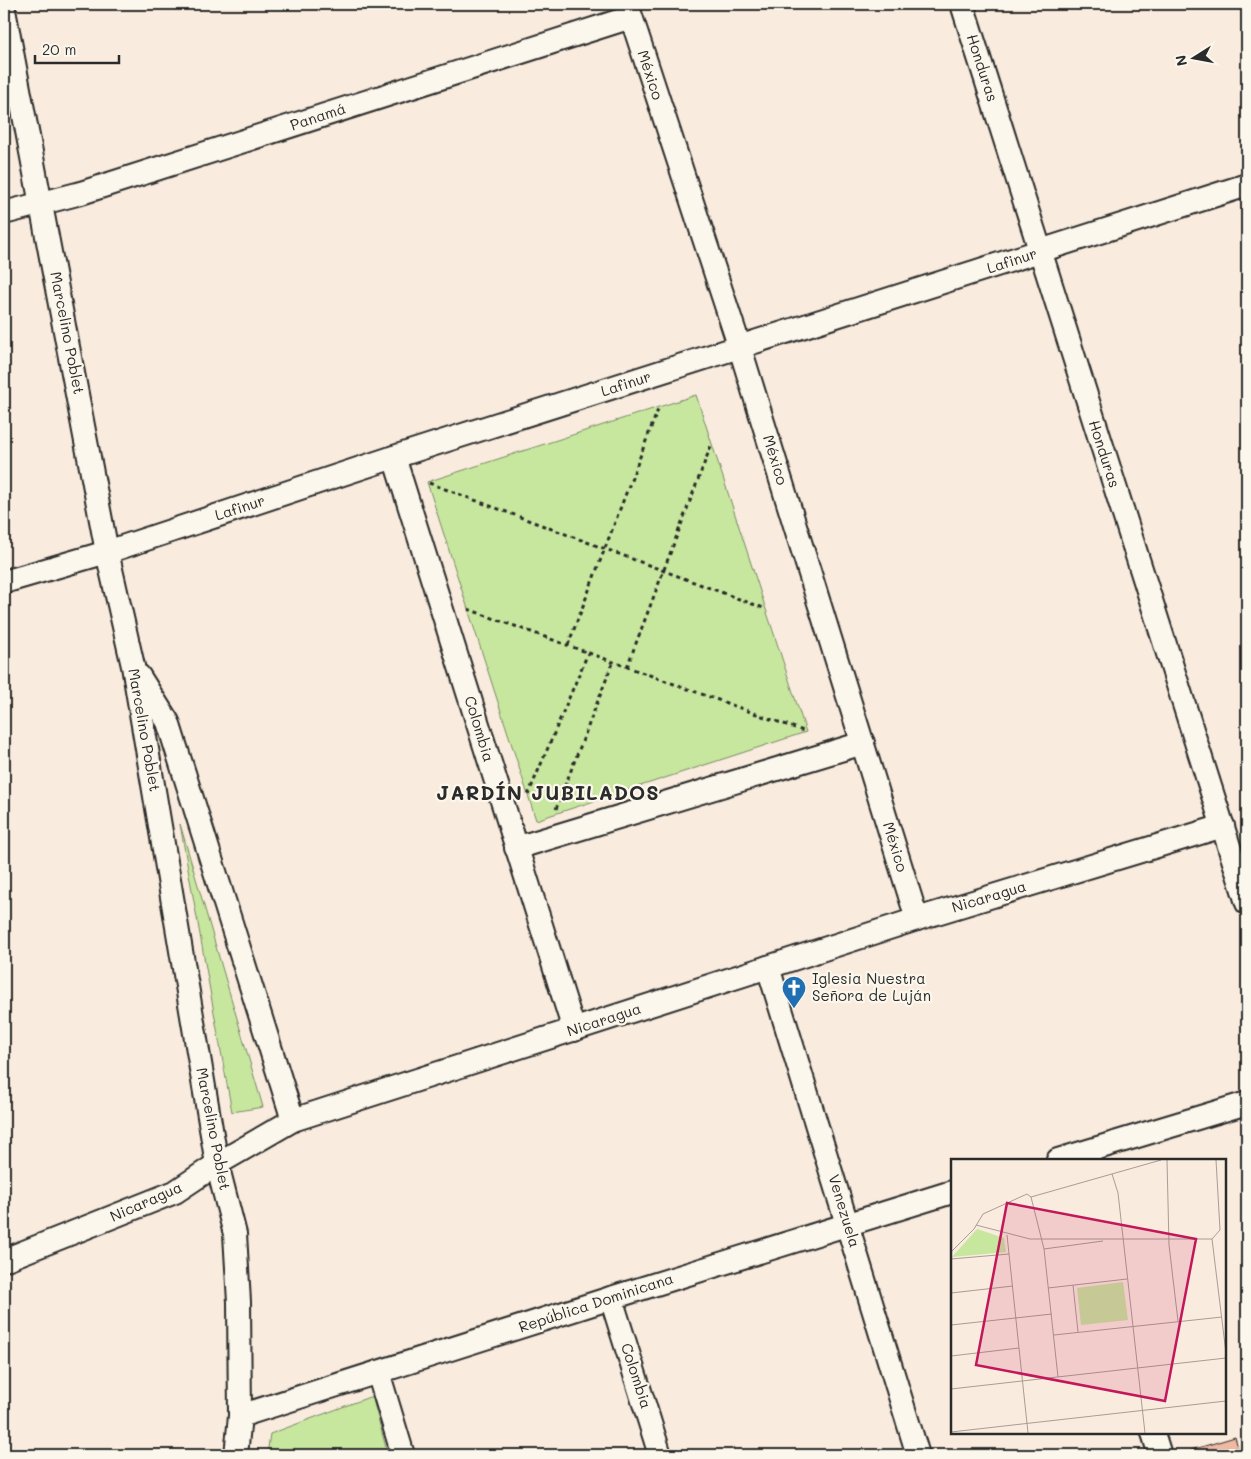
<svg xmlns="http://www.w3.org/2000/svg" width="1251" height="1459" viewBox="0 0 1251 1459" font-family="Mali,sans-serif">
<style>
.green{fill:#c7e79f;stroke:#798965}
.building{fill:#efb9a2;stroke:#2b2b2b}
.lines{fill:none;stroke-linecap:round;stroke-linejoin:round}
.minor-casing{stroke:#2b2b2b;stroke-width:26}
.path{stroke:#2b2b2b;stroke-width:3;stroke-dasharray:4 4;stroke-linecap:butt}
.minor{stroke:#fbf7ec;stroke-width:22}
.labels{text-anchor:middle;stroke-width:4.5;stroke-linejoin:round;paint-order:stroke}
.street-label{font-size:15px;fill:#2b2b2b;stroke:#fbf7ec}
.poi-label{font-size:15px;fill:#2b2b2b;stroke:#fbf7ec;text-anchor:start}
.district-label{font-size:20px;font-weight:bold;letter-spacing:1px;fill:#2b2b2b;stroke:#fbf7ec}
.inset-road{fill:none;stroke:#a79e96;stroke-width:1}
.view{fill:#c2185b;fill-opacity:0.15;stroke:#c2185b;stroke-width:2.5}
.inset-edge{fill:none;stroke:#2b2b2b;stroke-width:2.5}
</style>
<rect width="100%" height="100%" fill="#f9ebdd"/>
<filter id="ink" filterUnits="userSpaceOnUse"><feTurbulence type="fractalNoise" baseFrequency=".02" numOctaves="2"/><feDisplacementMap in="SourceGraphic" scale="10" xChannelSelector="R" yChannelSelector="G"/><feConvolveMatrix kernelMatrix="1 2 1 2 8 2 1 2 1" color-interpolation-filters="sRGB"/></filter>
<g filter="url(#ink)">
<g class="green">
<polygon points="696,395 806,732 536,820 427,482"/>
<polygon points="180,824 263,1107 232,1112"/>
<polygon points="372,1396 388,1455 267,1455 270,1434"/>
</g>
<polygon class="building" points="1235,1437 1240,1455 1193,1455 1191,1450"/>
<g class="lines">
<defs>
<g id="minor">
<polyline points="627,4 740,348 917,919"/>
<polyline points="962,4 1247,903"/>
<polyline points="4,10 107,552 133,666 217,1164 235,1234 239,1302 240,1416 236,1455"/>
<polyline points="4,213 81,193 631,17"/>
<polyline points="394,457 574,1030"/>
<polyline points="4,582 107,552 394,457 1247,185"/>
<polyline points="139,676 168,722 293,1120"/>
<polyline points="516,848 863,743"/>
<polyline points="768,967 918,1455"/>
<polyline points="1058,1160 1247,1103"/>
<polyline points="4,1260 175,1192 217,1164 293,1120 917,919 1223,826"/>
<polyline points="611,1298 660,1455"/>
<polyline points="378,1372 403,1455"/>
<polyline points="240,1416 611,1298 952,1192"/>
<polyline points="1153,1433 1160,1455"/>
</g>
</defs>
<use href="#minor" class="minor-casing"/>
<g class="path">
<polyline points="429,483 766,609"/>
<polyline points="468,609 806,732"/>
<polyline points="568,645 659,407"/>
<polyline points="627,667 712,443"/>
<polyline points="528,795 588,653"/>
<polyline points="556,809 613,662"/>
</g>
<use href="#minor" class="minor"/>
</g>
</g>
<defs>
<symbol id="church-pin" viewBox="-11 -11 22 30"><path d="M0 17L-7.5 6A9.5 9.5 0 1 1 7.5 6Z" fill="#1f6fb2" stroke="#fbf7ec"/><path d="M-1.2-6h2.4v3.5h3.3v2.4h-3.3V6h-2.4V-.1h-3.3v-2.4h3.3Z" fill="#fff"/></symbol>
</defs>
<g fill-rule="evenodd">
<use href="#church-pin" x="780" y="974" width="28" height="38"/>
</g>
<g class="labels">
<g class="street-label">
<text transform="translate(982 68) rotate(72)" y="5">Honduras</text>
<text transform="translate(650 75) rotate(72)" y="5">México</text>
<text transform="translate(318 117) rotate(-18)" y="5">Panamá</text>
<text transform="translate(1012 261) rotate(-18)" y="5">Lafinur</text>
<text transform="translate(67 333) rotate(79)" y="5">Marcelino Poblet</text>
<text transform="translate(626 384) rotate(-18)" y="5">Lafinur</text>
<text transform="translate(1104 454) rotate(72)" y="5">Honduras</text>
<text transform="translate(775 460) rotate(73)" y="5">México</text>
<text transform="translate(240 508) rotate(-18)" y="5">Lafinur</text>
<text transform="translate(479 729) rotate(73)" y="5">Colombia</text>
<text transform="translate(144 730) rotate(80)" y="5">Marcelino Poblet</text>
<text transform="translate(895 847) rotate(73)" y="5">México</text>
<text transform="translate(989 897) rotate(-17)" y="5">Nicaragua</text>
<text transform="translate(604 1020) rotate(-18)" y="5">Nicaragua</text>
<text transform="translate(213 1129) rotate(79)" y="5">Marcelino Poblet</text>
<text transform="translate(146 1202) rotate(-24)" y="5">Nicaragua</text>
<text transform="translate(844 1211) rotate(73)" y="5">Venezuela</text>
<text transform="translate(596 1303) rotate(-18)" y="5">República Dominicana</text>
<text transform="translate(636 1376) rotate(72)" y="5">Colombia</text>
</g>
<g class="poi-label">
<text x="812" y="984">Iglesia Nuestra<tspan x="812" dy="17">Señora de Luján</tspan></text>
</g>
<g class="district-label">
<text x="548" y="800">JARDÍN JUBILADOS</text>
</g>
</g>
<g transform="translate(951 1159)">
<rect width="275" height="275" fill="#f9ebdd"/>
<path d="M26,70L53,79L55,93L1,98ZM172,123L177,161L130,166L126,129Z" fill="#c7e79f"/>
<path class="inset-road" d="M216,1L218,86L227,162M265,1L269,71L261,80L275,194M161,15L167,34L194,274M80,38L93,90L107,218M80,38L210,1M25,66L79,80H261M56,76L77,274M93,90L152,82M0,93L23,70L32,55L76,35L80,38M0,100L58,95M122,126L127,173M97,129L176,120M0,134L62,127M0,166L101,155M103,176L271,158M0,197L68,189M0,230L275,199M0,273L275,242"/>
<path class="view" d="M56,44L245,80L214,242L25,206Z"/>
<rect width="275" height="275" class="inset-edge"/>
</g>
<rect width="1251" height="1459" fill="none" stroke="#fbf7ec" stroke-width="20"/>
<rect x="10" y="10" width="1231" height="1439" fill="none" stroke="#2b2b2b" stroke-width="2" filter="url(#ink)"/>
<g transform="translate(1194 58) rotate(259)" stroke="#fbf7ec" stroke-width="4" paint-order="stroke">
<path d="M0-4L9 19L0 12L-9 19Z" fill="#2b2b2b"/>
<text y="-8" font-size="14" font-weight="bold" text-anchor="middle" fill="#2b2b2b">N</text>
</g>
<path d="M35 55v8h84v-8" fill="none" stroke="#2b2b2b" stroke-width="2.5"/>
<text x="42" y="55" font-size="15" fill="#2b2b2b" stroke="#fbf7ec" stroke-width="4" paint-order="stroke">20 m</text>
</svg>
